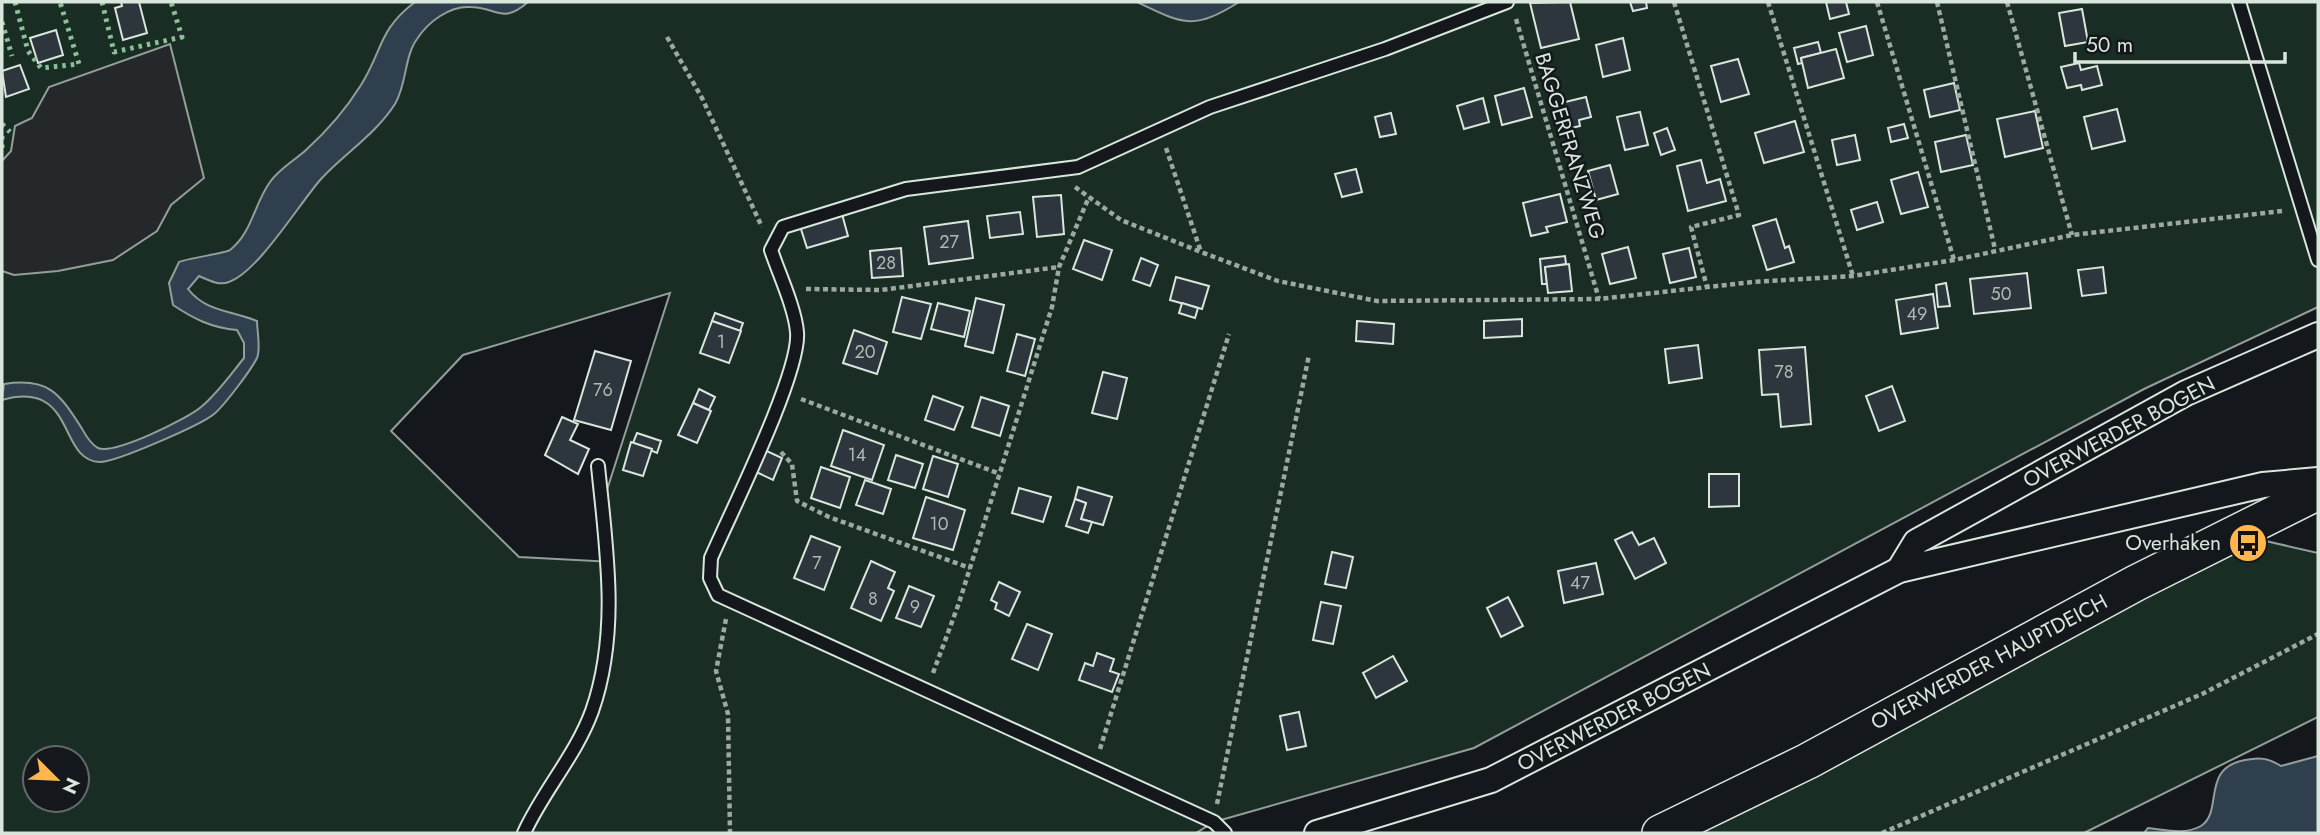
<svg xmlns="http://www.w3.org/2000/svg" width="2320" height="835" viewBox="0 0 2320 835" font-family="Jost,sans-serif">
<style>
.green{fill:#1a2d24;stroke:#939e99;stroke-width:2;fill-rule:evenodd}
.parking{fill:#24282b;stroke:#939e99;stroke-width:2}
.water{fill:#2f3f4d;stroke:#939e99;stroke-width:2}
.building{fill:#2c363c;stroke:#d8e6dc;stroke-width:2}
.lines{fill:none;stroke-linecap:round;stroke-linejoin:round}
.lane-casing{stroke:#d8e6dc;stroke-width:16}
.street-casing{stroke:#d8e6dc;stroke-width:28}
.secondary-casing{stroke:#d8e6dc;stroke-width:38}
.path{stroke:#9da8a2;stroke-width:4.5;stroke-dasharray:5 3.5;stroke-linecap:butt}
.lane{stroke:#14181c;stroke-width:12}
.street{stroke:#14181c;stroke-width:24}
.secondary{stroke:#14181c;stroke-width:35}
.hedge{stroke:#8ac095;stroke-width:5;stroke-dasharray:3.5 5;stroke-linecap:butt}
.labels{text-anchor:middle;stroke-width:5;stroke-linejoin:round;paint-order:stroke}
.number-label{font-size:18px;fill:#adbab4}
.street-label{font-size:21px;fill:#d8e6dc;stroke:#14181c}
.poi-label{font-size:21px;fill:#d8e6dc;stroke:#14181c;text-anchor:end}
</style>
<rect width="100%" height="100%" fill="#14181c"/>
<g class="green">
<path d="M2,2H2318V307L2144,389L1474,748L1214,822L1196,833H2ZM670,293L606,493L613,562L519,557L391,431L463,355ZM35,758H77V800H35Z"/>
<polygon points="2257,539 2318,553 2318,717 2084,833 1698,833"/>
</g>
<polygon class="parking" points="170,44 204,178 171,205 157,231 113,260 58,271 14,275 2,271 2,161 11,151 15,126 32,118 49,87"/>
<g class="water">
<path d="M415,2H528C502,25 497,7 470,7C449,6 428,22 417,39C404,57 407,84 395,104C375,135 345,153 321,179C299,204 258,272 229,282C219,286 208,280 199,276L188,289C206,312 230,310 257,321C257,331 261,349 257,358C251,370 224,406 214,414C201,425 116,462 100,462C57,461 77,379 2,400L4,384C48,377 59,393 81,427C85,434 90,444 98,448C114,455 187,419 201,407C217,394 231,374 244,358V343L237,330C212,328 194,319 173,305L169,283L179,262C189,258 227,253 230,250C252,233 254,204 270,182C279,169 295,160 306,150C327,131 346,109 361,85C383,50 378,30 415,2Z"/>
<path d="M1137,2H1239C1193,31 1183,24 1137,2Z"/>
<path d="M2318,756V833H2144L2148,828C2166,830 2185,835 2201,826C2224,811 2200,768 2245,760C2260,757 2268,758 2281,766Z"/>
</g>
<g class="building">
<polygon points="121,2 139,2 147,33 123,40 115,8 122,6"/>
<polygon points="1570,2 1579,39 1541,48 1530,3"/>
<polygon points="1630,2 1646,2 1647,8 1633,11"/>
<polygon points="1826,2 1846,2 1849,14 1830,19"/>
<polygon points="2082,9 2088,42 2065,46 2059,13"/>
<polygon points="1866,26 1873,55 1847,62 1839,33"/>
<polygon points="56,30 63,55 38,63 30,38"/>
<polygon points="1623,38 1630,70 1603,77 1596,45"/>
<polygon points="1818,42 1821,53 1801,58 1802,63 1798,64 1794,48"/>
<polygon points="1836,49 1844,78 1808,88 1801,58"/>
<polygon points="1738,59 1749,94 1721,102 1711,66"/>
<polygon points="2079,63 2081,70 2097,66 2102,85 2082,90 2081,85 2067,88 2061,67"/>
<polygon points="20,65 29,89 6,97 2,71"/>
<polygon points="1954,83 1960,110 1930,117 1924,90"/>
<polygon points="1524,88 1532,117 1502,125 1495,96"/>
<polygon points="1586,97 1591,117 1579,120 1580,126 1567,129 1561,103"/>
<polygon points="1483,98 1489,122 1464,129 1457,106"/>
<polygon points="2117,109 2125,141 2092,149 2084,117"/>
<polygon points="2035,111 2043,148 2005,157 1997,119"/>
<polygon points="1640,112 1648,145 1625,150 1617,117"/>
<polygon points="1391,113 1396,134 1380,137 1375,117"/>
<polygon points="1795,121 1804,152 1764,163 1755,133"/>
<polygon points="1904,124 1908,138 1891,142 1888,128"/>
<polygon points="1667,128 1675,150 1661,155 1654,133"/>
<polygon points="1855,135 1860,160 1837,165 1832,140"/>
<polygon points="1966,135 1973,165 1941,172 1935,142"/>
<polygon points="1701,160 1707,183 1720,179 1726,201 1688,211 1677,166"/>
<polygon points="1610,165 1618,194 1596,200 1588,171"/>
<polygon points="1356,169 1362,192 1342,197 1335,174"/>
<polygon points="1918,172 1928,207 1901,214 1891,180"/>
<polygon points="1560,194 1567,222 1546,227 1548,232 1531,236 1523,203"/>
<polygon points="1061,195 1064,234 1037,237 1033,197"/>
<polygon points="1877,202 1883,222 1857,230 1851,210"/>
<polygon points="1020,212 1023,234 990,238 987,216"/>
<polygon points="842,214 848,236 807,248 800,226"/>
<polygon points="1776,219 1785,248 1789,246 1794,262 1767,270 1753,226"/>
<polygon points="968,221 973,258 929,264 924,227"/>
<polygon points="1084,240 1112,250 1102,280 1073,269"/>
<polygon points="1628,247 1636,278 1610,284 1602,254"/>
<polygon points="901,248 903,276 872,278 870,251"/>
<polygon points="1689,248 1696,277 1670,283 1663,254"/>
<polygon points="1565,256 1566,264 1545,267 1547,284 1542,284 1540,259"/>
<polygon points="1141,258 1158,265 1150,286 1133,280"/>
<polygon points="1569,264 1572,291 1548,293 1545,267"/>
<polygon points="2103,267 2106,293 2082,296 2078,270"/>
<polygon points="2027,273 2031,308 1974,314 1970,279"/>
<polygon points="1176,277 1209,286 1202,309 1170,300"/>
<polygon points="1946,283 1950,306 1938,307 1936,285"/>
<polygon points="1933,294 1938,328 1901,334 1896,300"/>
<polygon points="902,297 931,304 921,339 893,332"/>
<polygon points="976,298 1004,305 993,353 965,346"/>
<polygon points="938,303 970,311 964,337 931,329"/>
<polygon points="1182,303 1198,308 1195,318 1179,313"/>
<polygon points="715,313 743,323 740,331 712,321"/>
<polygon points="1522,319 1522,336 1484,338 1484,321"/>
<polygon points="712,321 741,331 729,363 700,353"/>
<polygon points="1357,321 1394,324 1393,344 1356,341"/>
<polygon points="854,330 887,342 877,374 843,363"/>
<polygon points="1017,334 1035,339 1025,376 1007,371"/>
<polygon points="1698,345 1702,378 1669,383 1665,349"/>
<polygon points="1805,347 1811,424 1781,427 1778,394 1762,395 1759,350"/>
<polygon points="595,351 631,361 611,430 574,420"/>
<polygon points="1103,372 1127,378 1117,419 1092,413"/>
<polygon points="1892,386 1905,421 1879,431 1866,396"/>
<polygon points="699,389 715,397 709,410 693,403"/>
<polygon points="933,396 963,407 954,430 925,420"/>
<polygon points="981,397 1009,406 1000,436 972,427"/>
<polygon points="693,403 711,411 697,443 678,435"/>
<polygon points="562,417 578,424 570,440 589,449 578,474 545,455"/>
<polygon points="843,430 884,445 872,480 831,466"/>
<polygon points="637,433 661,441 657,453 633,443"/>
<polygon points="631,442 652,449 643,476 623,470"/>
<polygon points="762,449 782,458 773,480 752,470"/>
<polygon points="896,455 923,464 915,488 888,480"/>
<polygon points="933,456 958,464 948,497 923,489"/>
<polygon points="821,467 850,477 840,508 811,498"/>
<polygon points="1709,474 1739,474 1739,506 1709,507"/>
<polygon points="865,480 891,489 883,514 856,505"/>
<polygon points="1078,487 1112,497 1103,525 1081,519 1086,503 1075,499"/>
<polygon points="1019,488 1051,497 1043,522 1012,513"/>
<polygon points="926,497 965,510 953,550 913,538"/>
<polygon points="1075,499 1086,503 1081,519 1092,522 1088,533 1066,526"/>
<polygon points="1632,532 1639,545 1654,538 1666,563 1635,579 1615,540"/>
<polygon points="811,536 840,547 824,590 794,578"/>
<polygon points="1332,552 1353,557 1346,588 1325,584"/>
<polygon points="871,561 895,572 888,588 894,591 881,621 851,608"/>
<polygon points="1596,563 1603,594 1564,603 1558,571"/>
<polygon points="999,582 1020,592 1009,616 995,609 997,603 991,600"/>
<polygon points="909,586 934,596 921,627 896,618"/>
<polygon points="1508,597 1523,626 1501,637 1487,608"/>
<polygon points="1321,602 1341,606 1333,644 1313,640"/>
<polygon points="1027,624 1052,634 1038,670 1012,659"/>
<polygon points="1097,653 1114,659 1110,671 1119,674 1112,692 1079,680 1085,663 1093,666"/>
<polygon points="1393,656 1407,681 1376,698 1363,673"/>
<polygon points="1299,712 1306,746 1287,750 1280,716"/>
</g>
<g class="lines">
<defs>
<g id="lane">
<polyline points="2239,2 2318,260"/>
<path d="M524,833C543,791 576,755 592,711C620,631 606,547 598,466"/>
<path d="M1225,833L1214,822L718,595L710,578L711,558C730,514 801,372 797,332C795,308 779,274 771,250L783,227L906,189L1078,167L1210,107L1385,49L1507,2"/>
</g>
<g id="street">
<polyline points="1899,570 1916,542 2186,393 2318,335"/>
<polyline points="1317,833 1491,780 1899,570 2263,485 2318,480"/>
</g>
<polyline id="secondary" points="1660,833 1808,761 2136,583 2318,492"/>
</defs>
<use href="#lane" class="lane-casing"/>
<use href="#street" class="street-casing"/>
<use href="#secondary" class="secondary-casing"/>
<g class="path">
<polyline points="1674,2 1739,215 1691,227 1707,287"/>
<polyline points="1768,2 1853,276"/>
<polyline points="1877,2 1954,260"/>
<polyline points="1937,2 1995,249"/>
<polyline points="2007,2 2072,235"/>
<polyline points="1516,19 1599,299"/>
<polyline points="667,37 702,98 762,227"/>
<polyline points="1166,148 1201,252"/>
<polyline points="1075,187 1121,220 1201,252 1278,281 1377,301 1599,299 1753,282 1853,276 1954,260 2072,235 2282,211"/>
<polyline points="806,289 881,290 1059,267"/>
<polyline points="801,399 1000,474"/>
<polyline points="781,452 792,464 797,501 829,517 970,568"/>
<polyline points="726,619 716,671 728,714 730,833"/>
<polyline points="933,673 959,603 1052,307 1059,267 1089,197"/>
<polyline points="1100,749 1229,334"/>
<polyline points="1217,804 1309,355"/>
<polyline points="1882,833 2202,694 2318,634"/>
</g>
<use href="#lane" class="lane"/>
<use href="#street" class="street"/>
<use href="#secondary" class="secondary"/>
<g class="hedge">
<polyline points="15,2 28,51 41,68 79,64 60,2"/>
<polyline points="102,2 114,52 182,37 171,2"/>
<polyline points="2,22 12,56"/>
<polyline points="2,124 10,132"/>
<polyline points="2,136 2,150"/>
</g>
</g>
<defs>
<symbol id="bus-disc" viewBox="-11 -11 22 22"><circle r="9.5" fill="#ffb74d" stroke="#14181c"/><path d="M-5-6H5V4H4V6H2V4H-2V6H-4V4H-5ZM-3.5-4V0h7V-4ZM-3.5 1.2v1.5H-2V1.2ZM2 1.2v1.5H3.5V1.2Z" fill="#111"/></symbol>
</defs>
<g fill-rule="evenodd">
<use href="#bus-disc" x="2226" y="521" width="44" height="44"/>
</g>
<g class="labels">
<g class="number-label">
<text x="949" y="248">27</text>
<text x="886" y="269">28</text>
<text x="2001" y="300">50</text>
<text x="1917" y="320">49</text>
<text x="721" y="348">1</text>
<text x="865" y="358">20</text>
<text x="1784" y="378">78</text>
<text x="603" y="396">76</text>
<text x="857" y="461">14</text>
<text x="939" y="530">10</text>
<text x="817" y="569">7</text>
<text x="1580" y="589">47</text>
<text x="873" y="605">8</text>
<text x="915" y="613">9</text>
</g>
<g class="street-label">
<text transform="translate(1570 146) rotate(73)" y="7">BAGGERFRANZWEG</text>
<text transform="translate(2119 432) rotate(-28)" y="7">OVERWERDER BOGEN</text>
<text transform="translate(1989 662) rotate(-28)" y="7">OVERWERDER HAUPTDEICH</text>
<text transform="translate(1614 717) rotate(-27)" y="7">OVERWERDER BOGEN</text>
</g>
<g class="poi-label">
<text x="2221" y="550">Overhaken</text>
</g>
</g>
<rect width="2320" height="835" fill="none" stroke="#d8e6dc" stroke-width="7"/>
<g transform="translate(56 779) rotate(114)"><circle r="33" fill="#14181c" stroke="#626a69" stroke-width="2"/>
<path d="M0-5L12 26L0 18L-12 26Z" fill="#ffb74d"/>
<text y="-10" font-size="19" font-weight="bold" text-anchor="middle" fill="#d8e6dc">N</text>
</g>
<path d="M2075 52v10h210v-10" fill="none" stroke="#d8e6dc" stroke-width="3.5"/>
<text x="2086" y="52" font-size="21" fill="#d8e6dc" stroke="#14181c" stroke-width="5" paint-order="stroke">50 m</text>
</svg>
